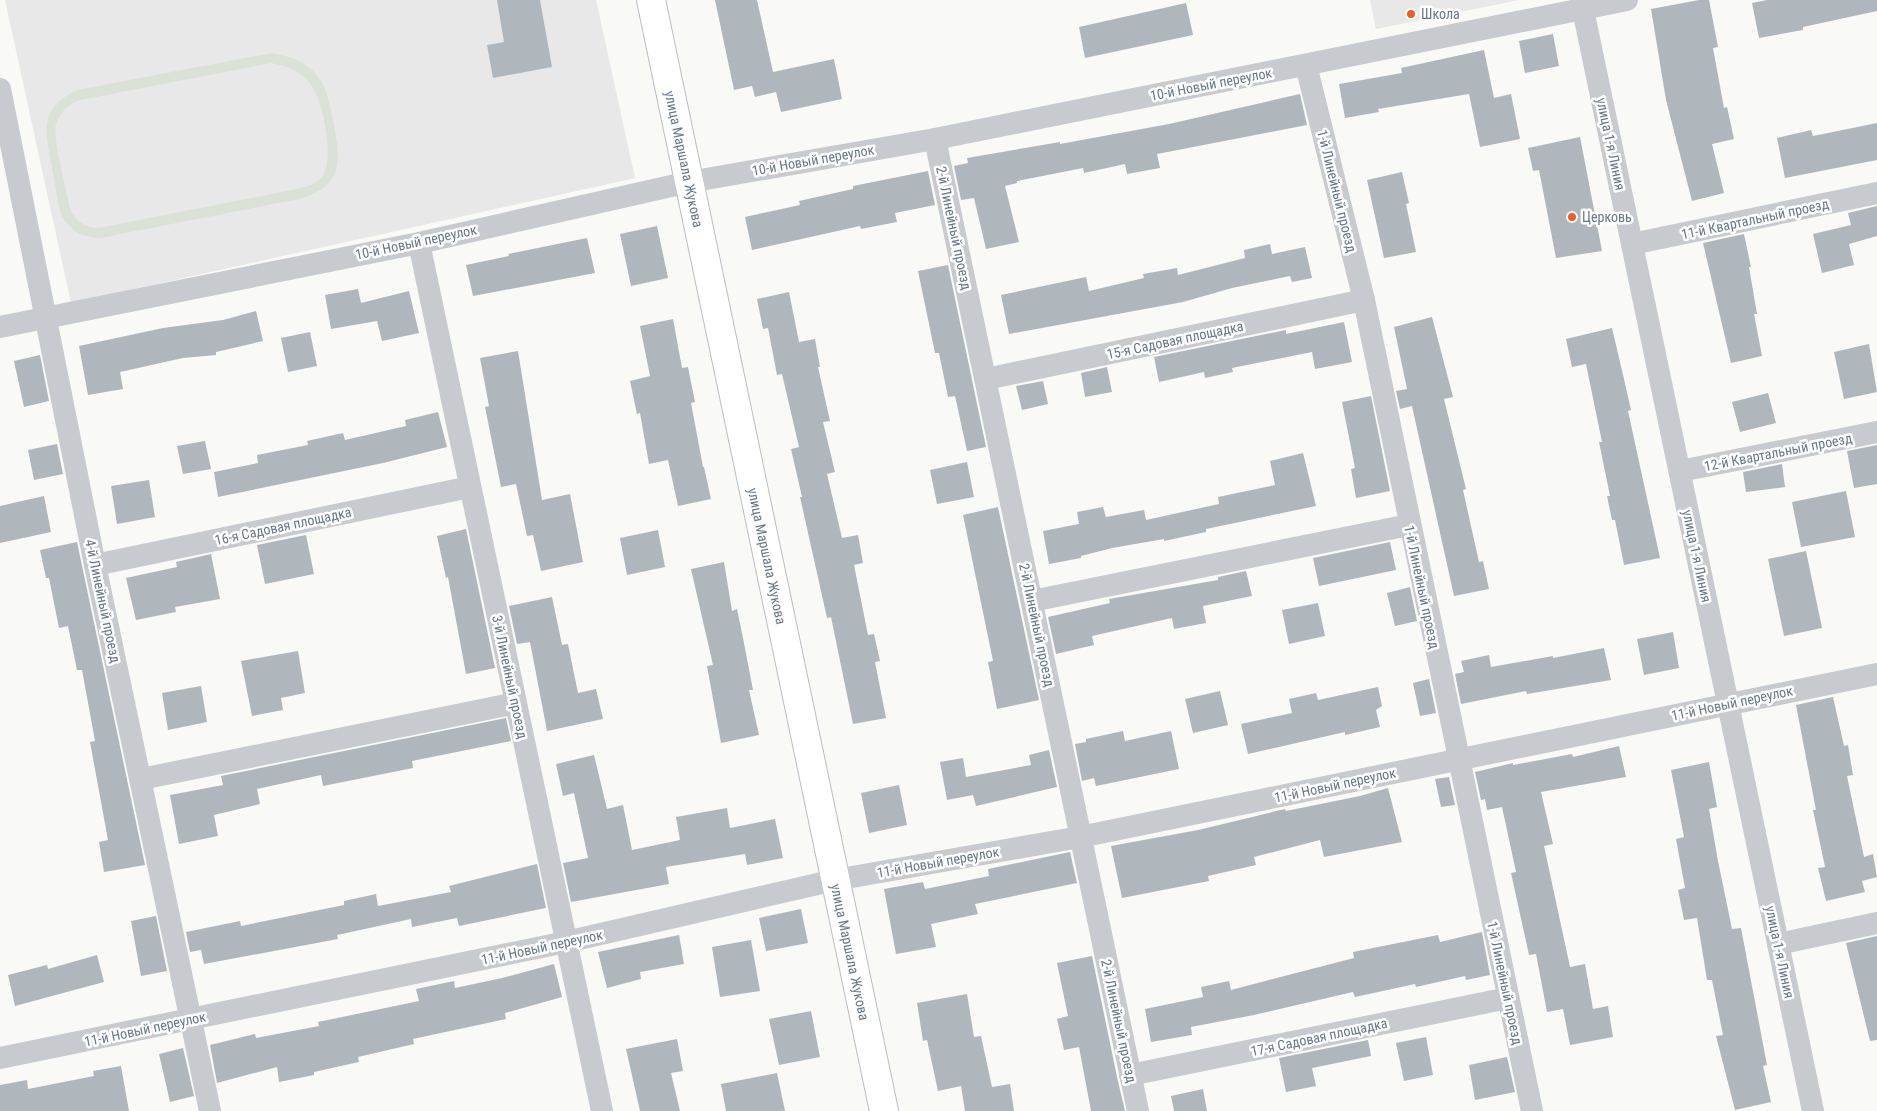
<svg xmlns="http://www.w3.org/2000/svg" width="1877" height="1111" viewBox="0 0 1877 1111" font-family="'Roboto Condensed',sans-serif">
<style>
.built{fill:#e7e8e7}
.green{fill:#dae1d7;fill-rule:evenodd}
.building{fill:#afb7bd}
.lines{fill:none;stroke-linecap:round;stroke-linejoin:round}
.secondary-casing{stroke:#b9bec3;stroke-width:30}
.minor{stroke:#c7cace;stroke-width:22}
.secondary{stroke:#fff;stroke-width:28}
.poi-dot{fill:#ec5f23;stroke:#fff;stroke-width:2}
.labels{text-anchor:middle;stroke-width:5;stroke-linejoin:round;paint-order:stroke}
.poi-label{font-size:14px;fill:#667789;stroke:#fff;text-anchor:start}
.street-label{font-size:14px;fill:#667789;stroke:#fff}
</style>
<rect width="100%" height="100%" fill="#f9f9f6"/>
<g class="built">
<polygon points="5,0 596,0 635,178 71,303"/>
<polygon points="1370,0 1519,0 1376,29"/>
</g>
<path class="green" d="M272,53C290,56 307,62 318,77C328,90 330,106 333,121C341,160 344,187 299,199L100,238C80,237 69,230 60,212C57,195 54,178 51,162C44,128 41,107 77,90ZM271,63C286,66 299,70 309,82C323,97 336,162 321,178C314,185 305,187 297,189L99,228C84,227 76,222 70,209C67,192 52,137 56,124C60,112 68,104 80,100Z"/>
<g class="building">
<polygon points="497,0 540,0 552,67 493,78 487,45 504,42"/>
<polygon points="715,0 757,0 773,72 834,59 842,99 781,112 776,92 755,97 752,86 734,90"/>
<polygon points="1699,0 1709,0 1718,47 1713,48 1724,108 1727,107 1734,139 1712,144 1724,193 1692,201 1666,100 1651,9"/>
<polygon points="1767,0 1877,0 1877,11 1803,27 1803,30 1759,38 1752,3"/>
<polygon points="1186,3 1193,35 1085,58 1079,27"/>
<polygon points="1553,34 1559,66 1525,73 1519,41"/>
<polygon points="1484,50 1494,98 1511,94 1520,139 1480,147 1469,94 1378,109 1379,112 1345,118 1339,84 1402,73 1401,68"/>
<polygon points="1300,94 1307,125 1157,154 1160,168 1127,174 1125,164 1084,173 1083,168 1017,181 1017,183 1005,186 1019,242 986,249 974,198 961,200 954,166 968,163 967,158 1060,142 1060,144 1169,124"/>
<polygon points="1877,123 1877,160 1785,178 1777,138 1811,130 1813,136"/>
<polygon points="1580,137 1602,251 1556,258 1539,170 1533,171 1528,148"/>
<polygon points="928,171 935,205 895,213 897,222 861,229 860,226 752,250 745,217 800,205 799,201 853,189 853,186"/>
<polygon points="1402,172 1409,203 1406,204 1416,252 1384,258 1367,180"/>
<polygon points="1877,206 1877,236 1849,244 1854,265 1822,273 1813,234 1851,225 1848,213"/>
<polygon points="657,226 668,278 631,286 620,234"/>
<polygon points="1744,234 1751,267 1749,267 1757,314 1754,314 1762,356 1731,363 1703,243"/>
<polygon points="587,238 595,273 473,296 466,265 509,256 508,254"/>
<polygon points="1270,244 1272,254 1305,247 1312,278 1292,282 1290,276 1232,288 1183,302 1009,334 1001,295 1086,277 1089,291 1144,278 1143,274 1177,268 1178,275 1245,258 1244,250"/>
<polygon points="948,265 986,447 967,451 955,396 948,397 939,353 935,353 918,271"/>
<polygon points="358,289 361,303 409,291 419,333 382,341 377,321 331,329 325,295"/>
<polygon points="789,292 799,342 815,339 820,367 818,367 830,421 823,422 835,472 827,474 842,538 858,535 863,563 854,565 868,635 874,634 880,661 875,662 886,718 853,724 831,617 827,618 800,497 802,497 791,449 799,447 782,374 777,375 768,328 763,329 757,299"/>
<polygon points="256,311 263,341 216,352 216,355 183,358 120,372 123,389 88,395 79,346 163,328 223,320"/>
<polygon points="1432,317 1453,397 1444,399 1466,489 1463,490 1479,562 1483,561 1489,589 1454,596 1412,406 1400,409 1396,391 1407,389 1394,327"/>
<polygon points="673,319 682,368 688,367 695,402 691,403 703,467 704,467 711,499 678,506 668,460 649,464 640,413 637,414 630,381 650,376 640,326"/>
<polygon points="1344,322 1352,362 1315,369 1312,352 1232,368 1233,372 1205,378 1204,372 1159,382 1154,357 1286,330 1286,334"/>
<polygon points="1612,328 1624,379 1631,410 1628,411 1660,558 1624,565 1615,520 1612,520 1607,496 1610,496 1599,442 1602,442 1586,364 1572,367 1566,339"/>
<polygon points="310,332 317,366 288,372 281,338"/>
<polygon points="1869,344 1877,392 1844,399 1834,352"/>
<polygon points="518,351 542,500 570,494 583,562 541,571 533,535 527,536 516,484 501,487 485,407 489,406 480,358"/>
<polygon points="40,355 49,401 24,407 14,361"/>
<polygon points="1107,367 1112,392 1085,397 1081,373"/>
<polygon points="1043,381 1048,404 1022,410 1016,386"/>
<polygon points="1768,393 1776,423 1740,432 1732,402"/>
<polygon points="1371,396 1390,491 1356,498 1351,469 1355,468 1342,402"/>
<polygon points="438,412 447,447 383,463 218,497 214,472 258,463 257,455 308,445 307,441 343,433 345,440 406,426 405,420"/>
<polygon points="205,441 211,469 183,474 177,446"/>
<polygon points="57,444 63,474 34,480 28,450"/>
<polygon points="1877,445 1877,484 1854,488 1847,451"/>
<polygon points="1303,453 1316,506 1206,529 1206,532 1164,541 1164,539 1112,548 1081,556 1081,558 1049,564 1043,531 1079,524 1077,512 1103,507 1106,517 1144,510 1146,520 1219,504 1218,497 1275,485 1270,461"/>
<polygon points="967,462 974,497 937,504 930,470"/>
<polygon points="1782,464 1785,487 1746,492 1743,472"/>
<polygon points="149,480 155,517 117,524 111,486"/>
<polygon points="1846,491 1855,537 1801,547 1792,502"/>
<polygon points="44,496 51,532 0,543 0,506"/>
<polygon points="998,507 1039,700 997,709 988,662 993,661 963,515"/>
<polygon points="466,529 495,668 466,674 448,577 446,578 437,536"/>
<polygon points="658,530 665,567 627,575 620,538"/>
<polygon points="306,535 314,574 265,584 257,545"/>
<polygon points="77,542 145,865 104,872 99,842 108,840 90,742 95,741 82,670 77,670 68,626 59,628 49,578 46,578 40,550"/>
<polygon points="1390,542 1396,570 1319,586 1313,558"/>
<polygon points="1806,551 1822,628 1784,636 1768,559"/>
<polygon points="211,554 220,599 175,607 176,612 136,620 126,578 177,567 176,562"/>
<polygon points="724,562 732,611 737,609 743,638 753,690 749,690 759,735 721,743 707,666 713,665 691,569"/>
<polygon points="1246,571 1252,596 1203,606 1206,623 1174,629 1172,618 1092,636 1094,645 1056,654 1048,617 1110,603 1109,599 1218,580 1218,577"/>
<polygon points="1410,587 1417,621 1395,626 1387,593"/>
<polygon points="552,597 562,645 568,644 578,693 596,689 603,719 547,731 530,642 517,644 509,606"/>
<polygon points="1318,603 1325,636 1289,644 1282,610"/>
<polygon points="1673,632 1679,668 1644,675 1637,639"/>
<polygon points="1604,648 1611,680 1527,694 1526,691 1461,704 1455,674 1464,672 1461,661 1489,655 1491,667 1553,656 1553,658"/>
<polygon points="298,651 305,693 281,698 283,710 252,716 241,661"/>
<polygon points="1429,679 1436,713 1420,716 1413,683"/>
<polygon points="201,686 207,722 168,730 162,693"/>
<polygon points="1378,687 1382,706 1376,710 1380,727 1345,735 1345,732 1248,754 1241,724 1292,713 1289,699 1316,693 1318,700"/>
<polygon points="1220,691 1228,725 1193,733 1185,699"/>
<polygon points="1833,697 1844,746 1848,745 1853,775 1847,776 1864,857 1873,854 1877,877 1862,881 1865,892 1826,901 1818,868 1825,867 1813,810 1816,810 1796,705"/>
<polygon points="506,718 511,741 412,761 413,768 323,786 321,775 257,789 260,804 214,815 218,836 179,844 170,795 223,785 221,776"/>
<polygon points="1123,731 1125,741 1171,731 1179,769 1096,786 1094,778 1082,781 1075,744 1086,742 1086,739"/>
<polygon points="1619,746 1626,777 1541,792 1553,844 1544,846 1570,967 1585,964 1593,1009 1608,1006 1613,1037 1570,1045 1563,1009 1547,1012 1536,954 1529,955 1511,873 1516,872 1502,807 1487,810 1485,799 1481,800 1475,772 1513,763 1513,765 1572,754 1573,757"/>
<polygon points="1049,750 1057,787 976,806 973,795 947,800 940,762 963,758 966,777 1031,765 1029,755"/>
<polygon points="594,755 607,809 623,805 632,850 680,840 676,817 727,808 730,828 775,819 783,858 747,865 745,854 666,867 669,884 571,902 563,863 588,858 574,793 563,796 556,764"/>
<polygon points="1709,762 1717,807 1709,809 1718,861 1732,929 1741,928 1767,1065 1763,1066 1771,1102 1735,1110 1716,1036 1723,1035 1712,980 1707,980 1697,918 1684,920 1678,890 1685,888 1676,839 1684,837 1671,770"/>
<polygon points="1449,777 1455,805 1441,807 1435,779"/>
<polygon points="899,785 907,825 869,833 861,793"/>
<polygon points="1388,788 1402,842 1324,857 1320,840 1254,857 1256,865 1208,876 1209,881 1122,898 1111,846 1198,830 1285,809 1286,811 1360,796"/>
<polygon points="1070,852 1077,883 975,904 978,914 931,924 936,947 896,954 884,889 923,882 925,889 989,876 988,869"/>
<polygon points="537,864 546,908 459,926 457,918 412,927 411,919 337,935 338,939 204,964 201,950 190,952 186,932 240,921 241,926 344,905 344,901 376,894 378,906 451,892 449,886"/>
<polygon points="801,909 808,943 766,951 759,918"/>
<polygon points="156,916 167,971 141,976 131,921"/>
<polygon points="1482,932 1490,975 1466,980 1465,976 1416,987 1415,984 1355,997 1353,992 1254,1015 1191,1027 1192,1035 1151,1042 1145,1009 1203,997 1201,987 1229,981 1231,990 1354,958 1353,952 1438,935 1440,942"/>
<polygon points="679,935 684,964 640,972 641,979 607,988 598,952"/>
<polygon points="1877,936 1877,1040 1870,1041 1846,943"/>
<polygon points="751,940 760,991 720,997 712,947"/>
<polygon points="97,955 104,982 15,1006 8,975 47,965 48,969"/>
<polygon points="1092,956 1117,1077 1125,1111 1091,1111 1079,1047 1064,1050 1057,1019 1068,1016 1057,963"/>
<polygon points="554,964 562,997 505,1013 506,1019 413,1039 414,1044 358,1057 359,1062 314,1072 314,1075 279,1082 277,1067 217,1083 210,1045 255,1034 256,1038 319,1026 318,1022 419,1001 416,989 454,981 455,988 502,978"/>
<polygon points="967,994 974,1037 981,1036 992,1087 1010,1084 1014,1111 965,1111 961,1086 938,1091 927,1040 923,1041 917,1003"/>
<polygon points="811,1011 820,1057 779,1065 769,1019"/>
<polygon points="1426,1037 1433,1075 1404,1081 1396,1043"/>
<polygon points="677,1039 683,1071 671,1073 680,1111 640,1111 626,1049"/>
<polygon points="1368,1040 1371,1056 1312,1068 1316,1086 1286,1092 1279,1058"/>
<polygon points="183,1048 194,1096 170,1102 159,1054"/>
<polygon points="1507,1057 1515,1092 1475,1100 1469,1065"/>
<polygon points="121,1066 129,1111 0,1111 0,1085 27,1080 28,1089 94,1076 93,1071"/>
<polygon points="777,1073 785,1111 726,1111 721,1084"/>
<polygon points="1203,1089 1207,1111 1174,1111 1171,1096"/>
</g>
<g class="lines">
<defs>
<polyline id="secondary" points="651,0 884,1111"/>
</defs>
<use href="#secondary" class="secondary-casing"/>
<g class="minor">
<polyline points="1581,0 1813,1111"/>
<polyline points="1306,65 1364,300 1532,1111"/>
<polyline points="0,89 95,565 210,1111"/>
<polyline points="935,139 1138,1111"/>
<polyline points="419,243 602,1111"/>
<polyline points="1632,244 1877,193"/>
<polyline points="0,327 419,243 689,182 935,139 1627,0"/>
<polyline points="986,379 1364,300"/>
<polyline points="1680,471 1877,432"/>
<polyline points="95,565 470,487"/>
<polyline points="1032,601 1409,525"/>
<polyline points="141,779 516,703"/>
<polyline points="1778,944 1877,923"/>
<polyline points="0,1058 566,942 835,880 1080,837 1877,674"/>
<polyline points="1130,1075 1508,998"/>
</g>
<use href="#secondary" class="secondary"/>
</g>
<g class="poi-dot">
<circle cx="1411" cy="14" r="5"/>
<circle cx="1572" cy="217" r="5"/>
</g>
<g class="labels">
<g class="poi-label">
<text x="1421" y="19">Школа</text>
<text x="1582" y="222">Церковь</text>
</g>
<g class="street-label">
<text transform="translate(1211 84) rotate(-11)" y="5">10-й Новый переулок</text>
<text transform="translate(1611 144) rotate(78)" y="5">улица 1-я Линия</text>
<text transform="translate(684 159) rotate(78)" y="5">улица Маршала Жукова</text>
<text transform="translate(813 160) rotate(-10)" y="5">10-й Новый переулок</text>
<text transform="translate(1337 191) rotate(76)" y="5">1-й Линейный проезд</text>
<text transform="translate(1755 219) rotate(-12)" y="5">11-й Квартальный проезд</text>
<text transform="translate(954 228) rotate(78)" y="5">2-й Линейный проезд</text>
<text transform="translate(416 242) rotate(-12)" y="5">10-й Новый переулок</text>
<text transform="translate(1175 340) rotate(-12)" y="5">15-я Садовая площадка</text>
<text transform="translate(1778 452) rotate(-11)" y="5">12-й Квартальный проезд</text>
<text transform="translate(283 526) rotate(-12)" y="5">16-я Садовая площадка</text>
<text transform="translate(767 556) rotate(78)" y="5">улица Маршала Жукова</text>
<text transform="translate(1697 556) rotate(78)" y="5">улица 1-я Линия</text>
<text transform="translate(1422 587) rotate(78)" y="5">1-й Линейный проезд</text>
<text transform="translate(103 601) rotate(78)" y="5">4-й Линейный проезд</text>
<text transform="translate(1037 625) rotate(78)" y="5">2-й Линейный проезд</text>
<text transform="translate(510 677) rotate(78)" y="5">3-й Линейный проезд</text>
<text transform="translate(1732 703) rotate(-12)" y="5">11-й Новый переулок</text>
<text transform="translate(1335 785) rotate(-12)" y="5">11-й Новый переулок</text>
<text transform="translate(938 862) rotate(-10)" y="5">11-й Новый переулок</text>
<text transform="translate(542 947) rotate(-12)" y="5">11-й Новый переулок</text>
<text transform="translate(850 952) rotate(78)" y="5">улица Маршала Жукова</text>
<text transform="translate(1780 952) rotate(78)" y="5">улица 1-я Линия</text>
<text transform="translate(1505 983) rotate(78)" y="5">1-й Линейный проезд</text>
<text transform="translate(1119 1021) rotate(78)" y="5">2-й Линейный проезд</text>
<text transform="translate(145 1029) rotate(-12)" y="5">11-й Новый переулок</text>
<text transform="translate(1319 1037) rotate(-12)" y="5">17-я Садовая площадка</text>
</g>
</g>
</svg>
